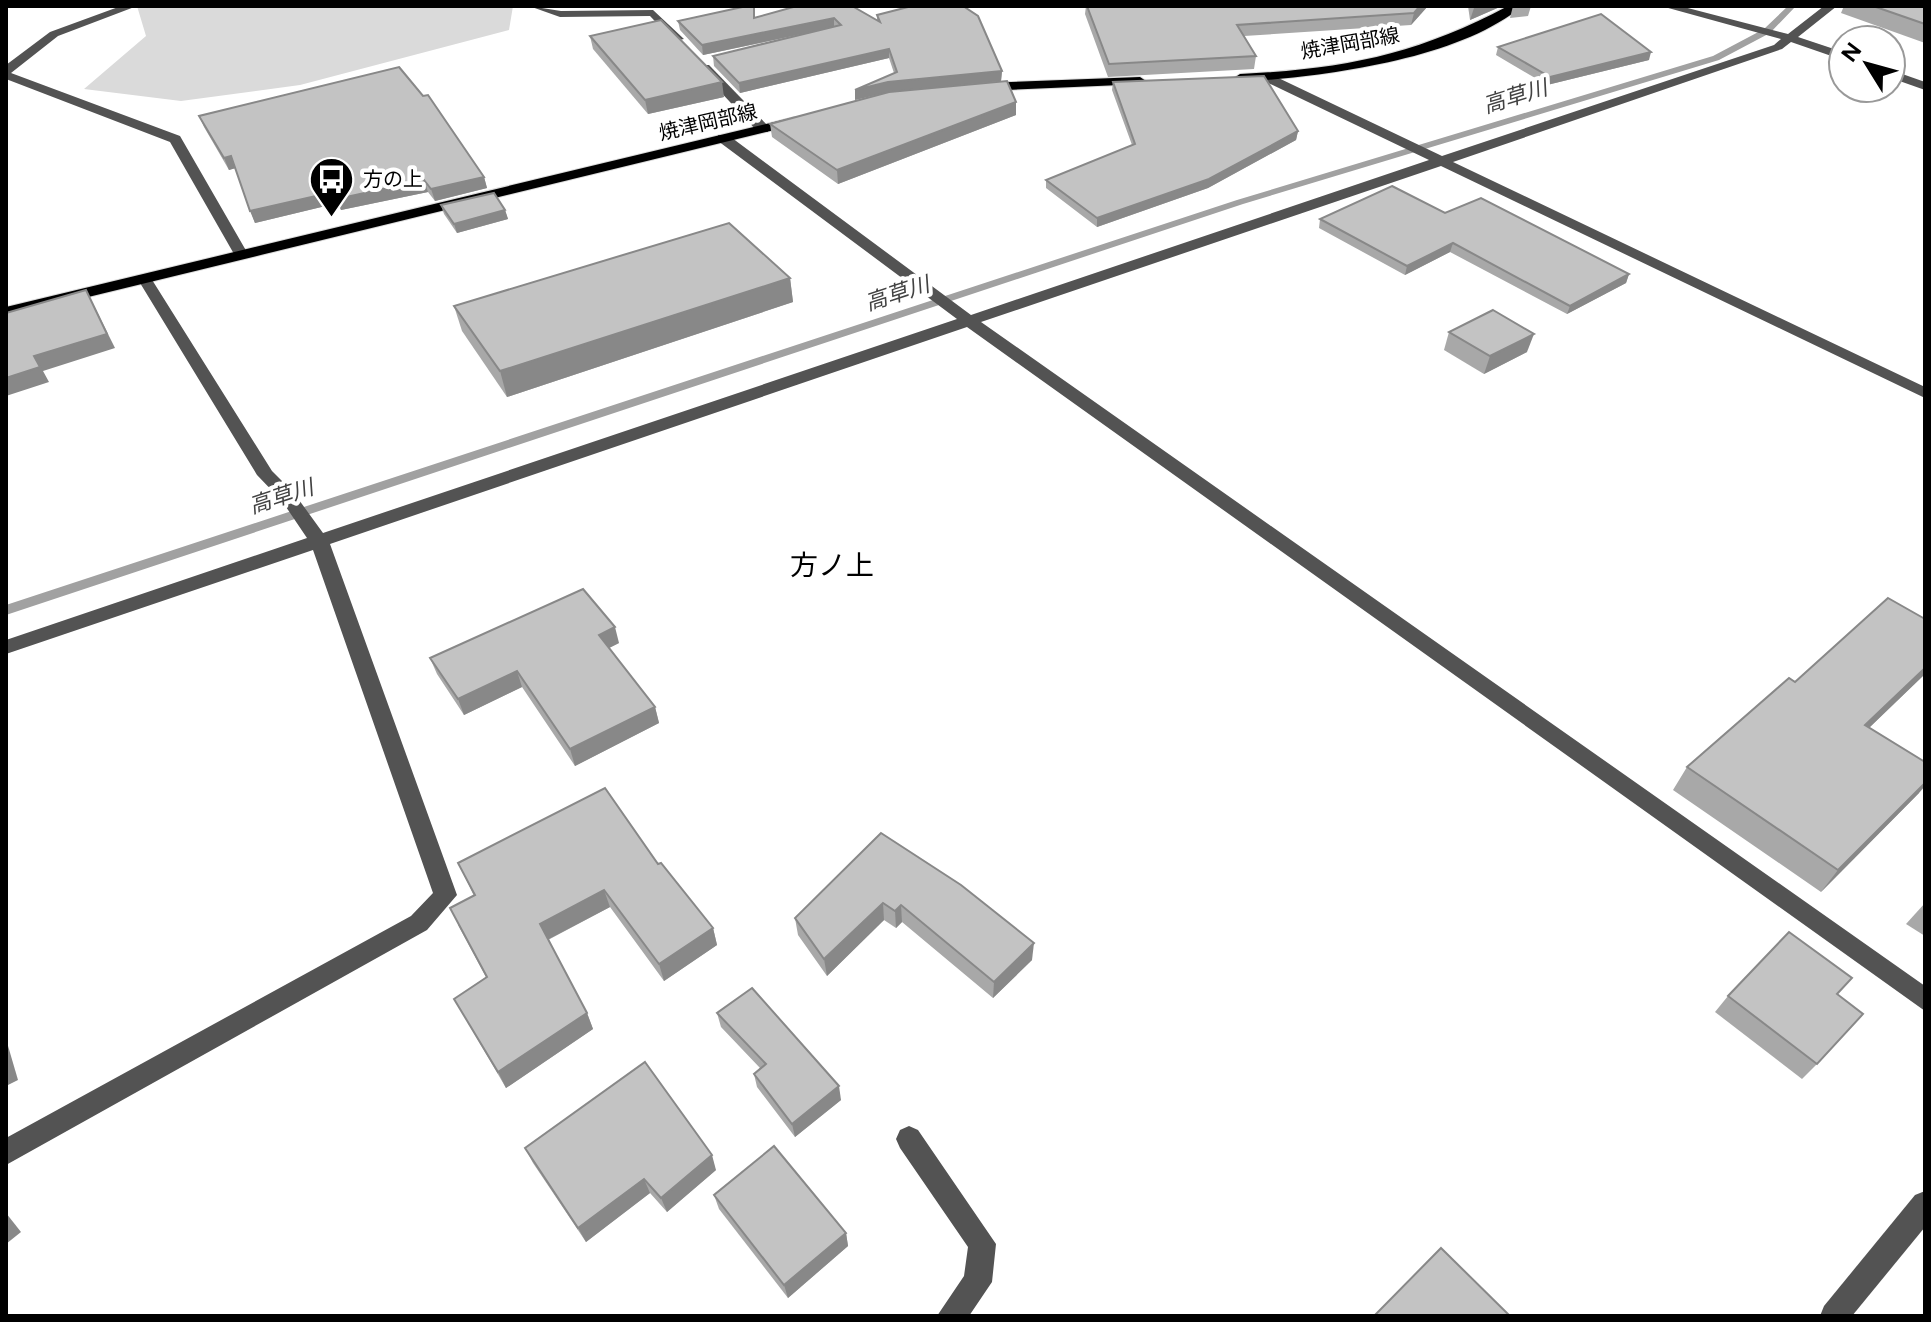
<svg xmlns="http://www.w3.org/2000/svg" width="1931" height="1322" viewBox="0 0 1931 1322" font-family="Figtree,'Noto Sans JP',sans-serif">
<style>
.green{fill:#dadada}
.lines{fill:none;stroke-linecap:round;stroke-linejoin:round}
.stream{fill:#a1a1a1;fill-rule:evenodd}
.major-casing{stroke:#dbdbdb;stroke-width:2}
.minor{fill:#535353;fill-rule:evenodd}
.major{fill:#000;fill-rule:evenodd}
.wall{fill:#a8a8a8}
.shaded-wall{fill:#888}
.building{fill:#c3c3c3;stroke:#888;stroke-width:2}
.labels{text-anchor:middle;stroke-width:8;stroke-linejoin:round;paint-order:stroke}
.far-street-label{font-size:20px;fill:#000;stroke:#fff}
.far-poi-label{font-size:20px;fill:#000;stroke:#fff;text-anchor:start}
.far-water-label{font-size:22px;font-style:italic;fill:#424242;stroke:#fff}
.quarter-label{font-size:28px;fill:#000;stroke:#fff}
</style>
<rect width="100%" height="100%" fill="#fff"/>
<polygon class="green" points="137,6 513,6 509,30 300,85 181,101 84,89 146,36"/>
<g class="lines">
<polygon class="stream" points="1788,6 1796,6 1770,33 1719,60 1243,204 6,615 6,605 1237,200 1713,56 1764,29"/>
<defs>
<g id="major">
<path d="M1508,6H1522C1459,60 1321,77 1240,82L1234,78L1240,74C1343,69 1416,55 1508,6Z"/>
<polygon points="1140,77 1146,81 1144,84 984,91 978,87 984,83"/>
<polygon points="795,117 801,121 799,124 6,317 6,307"/>
</g>
</defs>
<use href="#major" class="major-casing"/>
<g class="minor">
<polygon points="121,6 137,6 58,36 11,73 180,136 248,254 246,257 234,254 170,142 6,79 6,65 50,32"/>
<polygon points="529,6 561,11 653,10 684,39 674,41 650,16 560,17"/>
<polygon points="1661,6 1680,6 1788,34 1824,6 1837,6 1798,37 1843,52 1843,60 1791,42 1782,49 1453,162 1925,387 1925,398 1441,166 981,322 1925,986 1925,1011 967,327 330,544 457,895 427,930 6,1165 6,1138 411,916 433,893 313,550 6,654 6,640 307,538 282,501 257,475 137,278 139,275 149,275 272,471 294,493 323,533 957,319 718,141 718,135 728,135 971,315 1429,160 1262,80 1262,74 1270,74 1442,156 1774,45 1781,39"/>
<polygon points="701,65 709,65 768,126 768,132 758,132 701,71"/>
<polygon points="1891,70 1925,82 1925,90 1891,78"/>
<polygon points="909,1126 918,1130 996,1244 992,1282 969,1316 937,1316 964,1276 968,1247 900,1148 896,1139 900,1130"/>
<polygon points="1925,1191 1925,1227 1852,1316 1820,1316 1824,1306 1915,1195"/>
</g>
<use href="#major" class="major"/>
</g>
<g class="wall">
<polygon points="797,6 877,21 877,15 1002,71 1001,81 1016,115 838,184 772,137 770,124 889,92 855,100 894,73 889,58 740,93 714,66 713,56 822,30 703,55 680,30 678,21 755,18"/>
<polygon points="1086,6 1428,6 1411,25 1244,36 1256,56 1254,69 1108,77 1085,14"/>
<polygon points="1468,6 1502,6 1470,20"/>
<polygon points="1513,6 1531,6 1528,16 1510,18"/>
<polygon points="1844,6 1925,6 1925,43 1841,13"/>
<polygon points="590,36 724,97 648,114 593,49"/>
<polygon points="1498,47 1649,60 1547,85 1496,55"/>
<polygon points="1113,82 1298,131 1296,140 1208,188 1097,227 1046,188 1046,180 1132,145 1112,90"/>
<polygon points="199,116 484,177 487,188 435,201 428,192 341,210 338,203 255,223 235,168 229,170 204,127"/>
<polygon points="441,205 505,210 508,219 457,233 444,214"/>
<polygon points="1445,213 1629,274 1626,283 1567,314 1450,252 1405,275 1319,228 1320,219"/>
<polygon points="790,278 793,302 507,397 462,331 454,306"/>
<polygon points="1449,332 1527,352 1484,374 1444,350"/>
<polygon points="1925,619 1925,674 1869,728 1919,793 1821,892 1673,790 1687,767 1795,682"/>
<polygon points="619,643 609,648 655,707 659,723 575,766 522,687 464,715 437,674 430,658"/>
<polygon points="881,833 1032,960 993,998 902,922 896,928 884,920 827,976 798,935 795,918"/>
<polygon points="458,863 658,864 713,928 717,945 664,981 610,907 548,940 587,1013 593,1029 506,1088 454,999 486,977 458,925 474,896"/>
<polygon points="1925,903 1925,936 1906,924"/>
<polygon points="1837,994 1817,1064 1802,1079 1715,1012 1728,996"/>
<polygon points="717,1013 841,1100 795,1137 757,1087 754,1074 760,1068 721,1027"/>
<polygon points="525,1148 716,1170 667,1212 650,1193 586,1242 533,1163"/>
<polygon points="714,1195 846,1233 848,1246 788,1298 719,1209"/>
</g>
<g class="shaded-wall">
<polygon points="1420,6 1428,6 1411,25 1414,13"/>
<polygon points="1479,6 1502,6 1470,20 1474,8"/>
<polygon points="834,18 834,27 703,55 702,45"/>
<polygon points="889,49 889,58 740,93 739,83"/>
<polygon points="1651,52 1649,60 1547,85 1550,77"/>
<polygon points="1002,71 1001,81 889,92 855,100 855,90 888,82"/>
<polygon points="722,82 724,97 648,114 645,100"/>
<polygon points="1016,102 1016,115 838,184 837,170"/>
<polygon points="1298,131 1296,140 1208,188 1097,227 1097,218"/>
<polygon points="231,156 236,168 229,170 224,158"/>
<polygon points="484,177 487,188 435,201 431,189"/>
<polygon points="424,180 428,192 341,210 337,199"/>
<polygon points="334,192 338,203 255,223 250,211"/>
<polygon points="505,210 508,219 457,233 454,224"/>
<polygon points="1453,243 1450,252 1405,275 1407,266"/>
<polygon points="1629,274 1626,283 1567,314 1570,306"/>
<polygon points="790,278 793,302 507,397 500,371"/>
<polygon points="86,290 115,348 43,371 49,382 6,396 6,378 34,356"/>
<polygon points="1534,334 1527,352 1484,374 1490,356"/>
<polygon points="615,627 619,643 603,651 599,635"/>
<polygon points="1925,668 1925,674 1848,748 1865,725"/>
<polygon points="517,671 522,687 464,715 458,699"/>
<polygon points="655,707 659,723 575,766 570,749"/>
<polygon points="1925,783 1925,786 1919,793 1821,892 1838,870"/>
<polygon points="604,890 610,907 547,940 540,924"/>
<polygon points="883,903 884,920 827,976 824,959"/>
<polygon points="901,905 902,922 896,928 895,911"/>
<polygon points="713,928 717,945 664,981 659,964"/>
<polygon points="1034,943 1032,960 993,998 994,982"/>
<polygon points="587,1013 593,1029 506,1088 498,1072"/>
<polygon points="6,1039 18,1080 6,1086"/>
<polygon points="839,1086 841,1100 795,1137 792,1124"/>
<polygon points="712,1155 716,1170 667,1212 661,1198"/>
<polygon points="644,1179 650,1193 586,1242 578,1228"/>
<polygon points="6,1213 21,1232 6,1244"/>
<polygon points="846,1233 848,1246 788,1298 784,1285"/>
</g>
<g class="building">
<polygon points="747,6 754,6 754,18 797,6 852,6 880,22 877,15 912,6 963,6 978,16 1002,71 888,82 855,90 897,72 889,49 739,83 713,56 841,25 834,18 702,45 678,21"/>
<polygon points="1087,6 1420,6 1414,13 1237,25 1256,56 1109,64"/>
<polygon points="1873,6 1925,6 1925,24"/>
<polygon points="1601,14 1651,52 1550,77 1498,47"/>
<polygon points="661,20 722,82 645,100 590,36"/>
<polygon points="399,67 423,96 428,95 484,177 431,189 424,180 337,199 334,192 250,211 231,156 224,158 199,116"/>
<polygon points="1264,76 1298,131 1209,179 1097,218 1046,180 1135,144 1113,82"/>
<polygon points="1007,81 1016,102 837,170 770,124 889,92"/>
<polygon points="1392,186 1445,213 1481,198 1629,274 1570,306 1453,243 1407,266 1320,219"/>
<polygon points="494,193 505,210 454,224 441,205"/>
<polygon points="729,223 790,278 500,371 454,306"/>
<polygon points="86,290 107,334 34,356 40,367 6,378 6,313"/>
<polygon points="1493,310 1534,334 1490,356 1449,332"/>
<polygon points="583,589 615,627 599,635 655,707 570,749 517,671 458,699 430,658"/>
<polygon points="1888,598 1925,619 1925,668 1865,725 1925,762 1925,783 1838,870 1687,767 1789,678 1795,682"/>
<polygon points="605,788 658,864 661,863 713,928 659,964 604,890 540,924 587,1013 498,1072 454,999 487,977 450,908 475,895 458,863"/>
<polygon points="881,833 961,885 1034,943 994,982 901,905 895,911 883,903 824,959 795,918"/>
<polygon points="1789,932 1852,978 1837,994 1863,1014 1817,1064 1728,996"/>
<polygon points="752,988 839,1086 792,1124 754,1074 766,1064 717,1013"/>
<polygon points="645,1062 712,1155 661,1198 644,1179 578,1228 525,1148"/>
<polygon points="774,1146 846,1233 784,1285 714,1195"/>
<polygon points="1441,1248 1510,1316 1374,1316"/>
</g>
<defs>
<symbol id="bus-pin" viewBox="-11 -11 22 30"><path d="M0 17L-7.5 6A9.5 9.5 0 1 1 7.5 6Z" fill="#000" stroke="#fff"/><path d="M-5-6H5V4H4V6H2V4H-2V6H-4V4H-5ZM-3.5-4V0h7V-4ZM-3.5 1.2v1.5H-2V1.2ZM2 1.2v1.5H3.5V1.2Z" fill="#fff"/></symbol>
</defs>
<g fill-rule="evenodd">
<use href="#bus-pin" x="306" y="154" width="51" height="69"/>
</g>
<g class="labels">
<g class="far-street-label">
<text transform="translate(1350 43) rotate(-10)" y="7">焼津岡部線</text>
<text transform="translate(708 122) rotate(-13)" y="7">焼津岡部線</text>
</g>
<g class="far-poi-label">
<text x="363" y="186">方の上</text>
</g>
<g class="far-water-label">
<text transform="translate(1515 96) rotate(-17)" y="8">高草川</text>
<text transform="translate(897 293) rotate(-18)" y="8">高草川</text>
<text transform="translate(281 496) rotate(-18)" y="8">高草川</text>
</g>
<g class="quarter-label">
<text x="832" y="575">方ノ上</text>
</g>
</g>
<rect width="1931" height="1322" fill="none" stroke="#000000" stroke-width="16"/>
<g transform="translate(1867 64) rotate(307)"><circle r="38" fill="#ffffff" stroke="#999999" stroke-width="2"/>
<path d="M0-6L14 30L0 20L-14 30Z" fill="#000000"/>
<text y="-12" font-size="22" font-weight="bold" text-anchor="middle" fill="#000000">N</text>
</g>
</svg>
